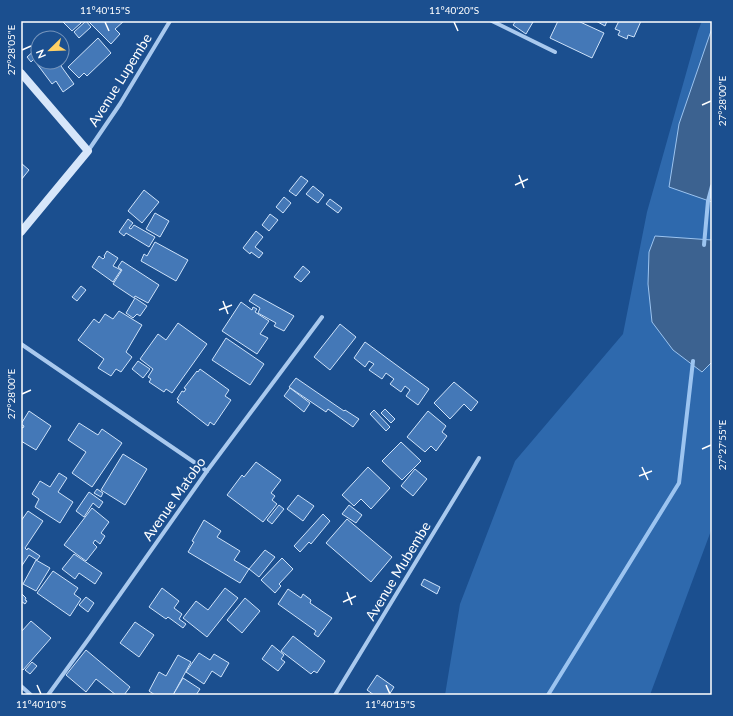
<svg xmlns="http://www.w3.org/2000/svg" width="733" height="716" viewBox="0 0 733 716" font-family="Lato,sans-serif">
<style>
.green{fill:#2e69ad}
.water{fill:#3c6290;stroke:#9cc4f0}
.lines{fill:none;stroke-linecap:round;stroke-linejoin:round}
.stream{stroke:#9cc4f0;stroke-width:4}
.building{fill:#4478b7;stroke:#cfe3fa}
.street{stroke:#a9c9ee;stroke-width:4}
.secondary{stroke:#d6e6fa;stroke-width:8}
.ticks{fill:none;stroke:#fff;stroke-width:1.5}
.labels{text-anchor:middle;stroke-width:4;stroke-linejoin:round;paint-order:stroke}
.street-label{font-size:14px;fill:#fff;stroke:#1b4f8f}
.neatline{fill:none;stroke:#fff;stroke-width:1.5}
.ticks-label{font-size:10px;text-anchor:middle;fill:#fff}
</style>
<rect width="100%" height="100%" fill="#1b4f8f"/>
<polygon class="green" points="702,21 712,21 712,528 650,695 445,695 460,604 515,461 623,334 647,212 698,31"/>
<g class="water">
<polygon points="712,28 712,202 669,187 679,124"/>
<polygon points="655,236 712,240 712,362 702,372 673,350 652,322 648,284 649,252"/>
</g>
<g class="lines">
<g class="stream">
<polyline points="704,245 708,201 712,186"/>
<polyline points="548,695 679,483 693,361"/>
</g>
</g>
<g class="building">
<polygon points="62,21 81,21 81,23 72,31"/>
<polygon points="86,21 91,27 79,38 74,32"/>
<polygon points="88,21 124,21 115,29 120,34 111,44"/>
<polygon points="516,21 531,21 533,22 526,34 513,25"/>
<polygon points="558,21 578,21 604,33 592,58 550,38"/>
<polygon points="596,21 607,21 605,26"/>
<polygon points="619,21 641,21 634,37 628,35 627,39 618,35 620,31 615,29"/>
<polygon points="98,38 111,53 87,76 84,73 79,78 68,67"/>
<polygon points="36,49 38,51 38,55 31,62 27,57"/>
<polygon points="38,57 38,62 62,62 62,61 64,63 61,66 74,84 63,92 56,81 52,84 34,60"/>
<polygon points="21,163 29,170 21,180"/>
<polygon points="301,176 308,181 296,196 289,191"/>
<polygon points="313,186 324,195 318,203 306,194"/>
<polygon points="144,190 159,202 142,223 128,211"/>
<polygon points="284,197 291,203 283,213 276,207"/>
<polygon points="330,199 342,208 338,213 326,204"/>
<polygon points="155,213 169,221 160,237 146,229"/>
<polygon points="270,214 278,220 269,231 262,225"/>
<polygon points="128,219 133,223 129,228 131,229 134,225 155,237 149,247 126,233 124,236 119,232"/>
<polygon points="256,231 263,237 255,247 263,253 259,258 251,252 250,254 243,248"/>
<polygon points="155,242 188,260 176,281 141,261 144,254 147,256"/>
<polygon points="107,251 118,258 113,266 121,270 113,282 92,267 99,256 103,259 105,257 104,256"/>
<polygon points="122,261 159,285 148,303 135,296 134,298 113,284 122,270 118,267"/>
<polygon points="303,266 310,272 301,282 294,277"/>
<polygon points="81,286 86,290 77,301 72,297"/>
<polygon points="254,294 294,316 284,331 274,326 276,323 258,313 260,308 249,301"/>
<polygon points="135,298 147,306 140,316 137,314 133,318 126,313"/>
<polygon points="241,302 252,310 253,307 257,309 255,312 269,321 260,334 268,338 257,354 222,331"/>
<polygon points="119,311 142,325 126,352 132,357 121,372 116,369 111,376 98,368 104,359 78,340 94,319 99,323 105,314 113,319"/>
<polygon points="178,323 207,344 172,393 166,389 164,392 149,382 151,379 148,377 153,369 140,359 158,334 166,340"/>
<polygon points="340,324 356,337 330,370 314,357"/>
<polygon points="226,338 264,364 250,385 212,360"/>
<polygon points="365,342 429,389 418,405 406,396 410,390 405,386 401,392 390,384 394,379 386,373 382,379 369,370 374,364 369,361 365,367 354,358"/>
<polygon points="138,361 150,369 143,378 132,369"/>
<polygon points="200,369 229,390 225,396 231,400 214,425 210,422 208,426 177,402 179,400 177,399 182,391 184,392 186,389 184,388 197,371 198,372"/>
<polygon points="296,378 344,411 345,410 359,419 353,427 328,409 326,412 289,387"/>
<polygon points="454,382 478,402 471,411 464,404 450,419 434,403"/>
<polygon points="290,388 310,403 304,412 284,396"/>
<polygon points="385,409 395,419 391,423 381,413"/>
<polygon points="374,410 390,427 386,431 370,414"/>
<polygon points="29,411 51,426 36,450 21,441 21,427 23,428 24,426 21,424"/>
<polygon points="428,411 446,426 442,432 447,436 436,451 431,446 425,452 407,437"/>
<polygon points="79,423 98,435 102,429 122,443 92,487 72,473 86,452 68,440"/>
<polygon points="401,442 421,461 402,480 382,461"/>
<polygon points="123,454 147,469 125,505 101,490"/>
<polygon points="256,462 281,480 271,493 275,496 272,500 277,504 263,522 227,495 242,475 244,477"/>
<polygon points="368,467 390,488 371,509 361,499 354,506 342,495"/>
<polygon points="415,469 427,479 413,496 401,486"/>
<polygon points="59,473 67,478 58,492 73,502 60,523 35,507 39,499 32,494 40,481 50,487"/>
<polygon points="97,489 103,493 101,497 94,493"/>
<polygon points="89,492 103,502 99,508 93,503 84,517 76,511"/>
<polygon points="298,495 314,506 303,521 287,509"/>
<polygon points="279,505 284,509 272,524 267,520"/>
<polygon points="349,505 362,515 356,523 342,514"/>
<polygon points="92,508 109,522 101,533 105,536 100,544 95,540 93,543 97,547 86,561 64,545"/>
<polygon points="28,511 43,521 25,548 27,550 28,548 40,556 37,560 29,555 21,567 21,521"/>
<polygon points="323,514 330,521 311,544 309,542 300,552 294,546"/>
<polygon points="347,519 392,557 371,582 326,543"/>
<polygon points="204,520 221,531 217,537 240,551 234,560 249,569 240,583 188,552 194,542 192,541"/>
<polygon points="265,550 275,557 259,577 249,569"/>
<polygon points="74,554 102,573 95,584 79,573 75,579 62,569"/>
<polygon points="282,558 293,569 279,584 281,586 275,593 261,580"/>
<polygon points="36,560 50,568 36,591 23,584"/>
<polygon points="53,571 78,588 74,594 81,599 70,616 37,593"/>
<polygon points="424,579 440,587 437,594 421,585"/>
<polygon points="162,588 179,601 174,608 182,614 179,619 186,624 183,628 168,617 166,619 149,607"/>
<polygon points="225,588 238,598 207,637 183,618 196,601 208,610"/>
<polygon points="288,589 301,598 303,594 311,600 310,603 332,618 318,637 314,634 316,631 278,604"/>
<polygon points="21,593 26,598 25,600 27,601 25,604 21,601"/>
<polygon points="86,597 94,603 88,612 79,605"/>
<polygon points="245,598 260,611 242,633 227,620"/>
<polygon points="31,621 51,638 23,670 21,669 21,632"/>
<polygon points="135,622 154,635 139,657 120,643"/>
<polygon points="293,636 325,661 317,673 314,671 311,674 281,651"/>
<polygon points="272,645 284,655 281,659 285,662 278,671 262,659"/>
<polygon points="86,650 130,687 124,695 116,695 96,679 86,692 66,675"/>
<polygon points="199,653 210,660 214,654 229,663 221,677 212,671 204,684 186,672"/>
<polygon points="178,655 191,662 173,695 155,695 149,691 159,672 166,676"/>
<polygon points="32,662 37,666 30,674 25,670"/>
<polygon points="377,675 394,687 389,695 374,695 367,690"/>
<polygon points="183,678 200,689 196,695 173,695"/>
</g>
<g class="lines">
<g class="street">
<polyline points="492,21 555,52"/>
<polyline points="88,151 120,104 170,21"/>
<polyline points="21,344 207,471"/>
<polyline points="21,686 31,695"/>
<polyline points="48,695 90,637 207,471 322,317"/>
<polyline points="335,695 479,458"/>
</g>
<polyline class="secondary" points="21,73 88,151 21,232"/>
</g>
<path class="ticks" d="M105,22L109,31M454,22L458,31M22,50L31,46M702,105L711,101M519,175L524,188M515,185L528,179M223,301L228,314M219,310L232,305M22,394L31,390M702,449L711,445M642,467L648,480M639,476L652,471M347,592L352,605M343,602L356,596M37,685L41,694M386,685L390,694"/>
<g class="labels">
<g class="street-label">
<text transform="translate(120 80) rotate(-58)" y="5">Avenue Lupembe</text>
<text transform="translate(174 499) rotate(-55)" y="5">Avenue Matobo</text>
<text transform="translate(398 571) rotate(-59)" y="5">Avenue Mubembe</text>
</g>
</g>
<rect width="733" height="716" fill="none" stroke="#1b4f8f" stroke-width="44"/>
<g transform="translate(50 50) rotate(247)"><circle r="19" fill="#1b4f8f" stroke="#7695bc"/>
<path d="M0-3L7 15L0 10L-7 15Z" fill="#ffd166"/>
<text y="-6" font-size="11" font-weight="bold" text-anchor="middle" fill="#ffffff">N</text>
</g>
<rect x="22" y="22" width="689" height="672" class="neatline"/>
<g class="ticks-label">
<text x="105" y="14">11°40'15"S</text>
<text x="454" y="14">11°40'20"S</text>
<text transform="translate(11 50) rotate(-90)" y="4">27°28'05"E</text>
<text transform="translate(722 101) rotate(-90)" y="4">27°28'00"E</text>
<text transform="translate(11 394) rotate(-90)" y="4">27°28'00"E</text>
<text transform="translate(722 445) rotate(-90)" y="4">27°27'55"E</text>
<text x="41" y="708">11°40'10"S</text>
<text x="390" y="708">11°40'15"S</text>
</g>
</svg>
